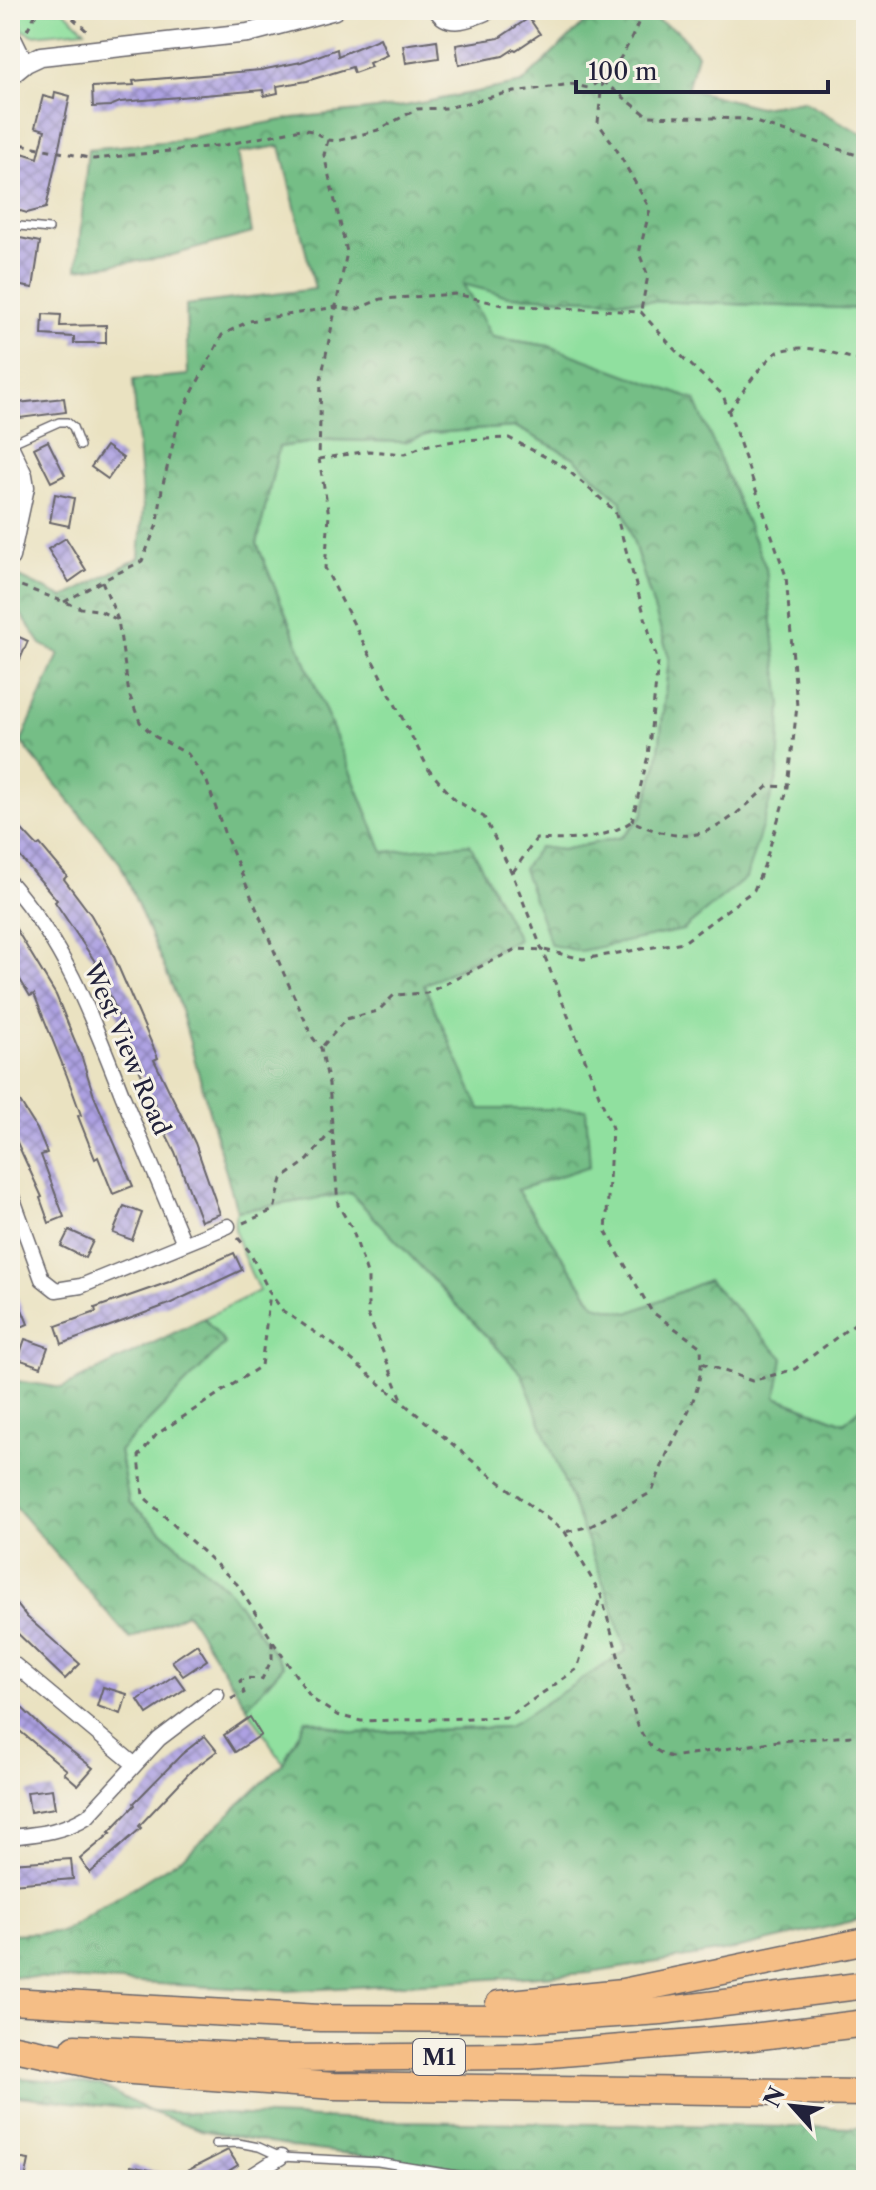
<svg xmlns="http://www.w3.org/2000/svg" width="876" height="2190" viewBox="0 0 876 2190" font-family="'Libre Caslon Text',serif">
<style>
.green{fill:#90e09f;stroke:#59816d;stroke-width:2}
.forest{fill:url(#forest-crowns);stroke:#4b7060;stroke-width:2}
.building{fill:url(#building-cross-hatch)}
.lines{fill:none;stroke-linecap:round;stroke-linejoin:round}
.service-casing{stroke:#68656a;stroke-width:10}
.minor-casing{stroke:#68656a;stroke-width:17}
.tertiary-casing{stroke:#68656a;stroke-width:21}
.motorway-casing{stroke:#68656a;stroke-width:29}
.path{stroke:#68656a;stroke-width:3;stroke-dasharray:6 6;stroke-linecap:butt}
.service{stroke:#fff;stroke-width:7}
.minor{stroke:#fff;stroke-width:14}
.tertiary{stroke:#fff;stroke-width:18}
.motorway{stroke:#f5be86;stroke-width:26}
.labels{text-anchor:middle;stroke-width:6;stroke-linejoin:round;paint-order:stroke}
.shield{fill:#f7f3e8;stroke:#62616f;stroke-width:2}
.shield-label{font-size:22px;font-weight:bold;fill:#22223b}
.street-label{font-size:24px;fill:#22223b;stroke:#f7f3e8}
</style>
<defs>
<pattern id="forest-crowns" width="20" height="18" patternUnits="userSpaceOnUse" patternTransform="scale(2)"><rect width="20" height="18" fill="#74be86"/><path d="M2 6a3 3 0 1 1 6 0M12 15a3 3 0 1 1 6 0" fill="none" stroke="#5f9a6f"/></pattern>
<pattern id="building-cross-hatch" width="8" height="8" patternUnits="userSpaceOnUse" patternTransform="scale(2)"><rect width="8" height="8" fill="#ada1e2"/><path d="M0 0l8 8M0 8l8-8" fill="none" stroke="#8c83b8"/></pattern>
</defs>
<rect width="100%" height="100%" fill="#f7f3e8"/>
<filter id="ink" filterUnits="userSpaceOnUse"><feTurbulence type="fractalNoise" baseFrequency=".0125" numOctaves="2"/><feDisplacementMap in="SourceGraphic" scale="16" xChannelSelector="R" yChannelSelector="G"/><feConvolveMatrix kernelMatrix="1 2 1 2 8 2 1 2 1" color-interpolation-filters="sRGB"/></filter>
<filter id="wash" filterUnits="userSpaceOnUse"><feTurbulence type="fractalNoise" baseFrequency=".006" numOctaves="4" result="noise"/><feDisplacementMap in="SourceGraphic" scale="32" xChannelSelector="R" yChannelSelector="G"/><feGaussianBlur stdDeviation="1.8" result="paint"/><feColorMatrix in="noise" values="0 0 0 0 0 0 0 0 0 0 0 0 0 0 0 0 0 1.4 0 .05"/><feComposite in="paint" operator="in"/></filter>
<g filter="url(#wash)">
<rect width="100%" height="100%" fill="#eae2c1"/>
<g class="green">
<polygon points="17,10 63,10 85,30 33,35 23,30"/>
<polygon points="462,283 508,296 866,309 866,1404 844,1423 776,1397 708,1280 629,1314 596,1306 516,1189 589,1166 480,1110 424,985 518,939 383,852 257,544 279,447 330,440 404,442 432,433 516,427 573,457 621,501 669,657 658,761 642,816 622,837 562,850 539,847 551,945 778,775 549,346 492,337"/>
<path d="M351,1193L522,1374L607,1592L626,1651L508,1727L355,1733L307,1719L283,1763L247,1707L283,1666L228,1590L129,1502L119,1451L225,1344L204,1318L259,1291C251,1271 227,1230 237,1211Z"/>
</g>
<g class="forest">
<polygon points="598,10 637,10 678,31 697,54 687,89 759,107 803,101 866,136 866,309 508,296 463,284 492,337 549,346 695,400 766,568 781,705 778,775 746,878 683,930 580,951 551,945 523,869 539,847 562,850 622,837 642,816 658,761 669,657 621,501 573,457 516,427 432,433 404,442 330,440 279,447 257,544 383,852 470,844 518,939 424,985 480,1109 586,1109 590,1166 517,1190 595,1305 629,1313 708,1280 783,1358 776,1397 844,1423 866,1404 866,1918 736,1949 590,1973 287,1991 10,1976 10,1934 61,1932 186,1855 283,1763 306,1719 355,1733 508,1727 626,1651 607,1592 522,1374 351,1193 237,1211 178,1000 120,863 21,742 59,654 41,644 10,598 20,577 64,598 139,558 143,508 133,380 188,375 186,305 315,289 280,146 238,153 252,233 162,258 77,269 88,149 172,141 293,118 405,106 522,83"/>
<polygon points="204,1318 225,1344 119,1451 129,1502 228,1590 283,1666 247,1707 187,1613 130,1639 10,1501 10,1380 62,1388"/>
<polygon points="10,2077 100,2085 149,2111 392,2121 866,2128 866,2180 562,2180 292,2147 201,2130 149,2111 10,2095"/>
</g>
<g id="blocks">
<g class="building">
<polygon points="529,18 540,34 516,50 514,49 503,56 459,65 456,45 499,38"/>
<polygon points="380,38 387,55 369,63 371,67 354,73 352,67 307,81 277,86 278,93 264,96 263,90 120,102 110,106 93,107 92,87 134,85 133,81 261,70 301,62 337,49 338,56"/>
<polygon points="437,40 439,58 406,63 403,45"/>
<polygon points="55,92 70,96 46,208 27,213 10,208 10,194 22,153 38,158 45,130 35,127 43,96 54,99"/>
<polygon points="15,237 40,242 33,288 10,284 10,247 13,248"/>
<polygon points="43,314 61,315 60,326 106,325 106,343 74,343 74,337 42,335"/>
<polygon points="64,398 66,412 20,418 18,403"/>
<polygon points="48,441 65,475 51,482 34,448"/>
<polygon points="106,446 123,458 108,479 91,467"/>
<polygon points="55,494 74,498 69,526 50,522"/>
<polygon points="66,538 86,570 69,582 48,549"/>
<polygon points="10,633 28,641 10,682"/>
<polygon points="10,817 37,846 40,844 67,876 64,879 91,915 111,950 158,1058 154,1060 195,1143 220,1214 201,1221 175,1152 156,1114 159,1113 127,1043 129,1042 98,966 55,902 57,900 10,845"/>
<polygon points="10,919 56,995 82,1058 94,1096 133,1186 113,1194 98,1157 95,1159 78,1116 81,1115 67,1076 34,994 30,996 10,963"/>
<polygon points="10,1086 37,1129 47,1153 41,1155 64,1217 49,1223 40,1198 42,1197 10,1127"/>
<polygon points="124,1206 142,1213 132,1240 113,1233"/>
<polygon points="69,1230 93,1241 85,1258 61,1246"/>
<polygon points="234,1253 242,1270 169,1304 62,1344 56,1326 96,1312 95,1308 169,1282"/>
<polygon points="10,1280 28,1324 10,1332"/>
<polygon points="25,1339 48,1347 41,1367 18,1359"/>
<polygon points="10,1596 27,1617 80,1664 65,1679 10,1626"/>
<polygon points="197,1644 207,1660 183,1676 172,1661"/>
<polygon points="175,1675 185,1689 147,1714 138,1700"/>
<polygon points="103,1687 127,1694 121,1714 97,1706"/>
<polygon points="19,1705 47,1732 93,1768 78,1785 64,1773 67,1770 10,1723 10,1714"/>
<polygon points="250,1717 261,1735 235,1752 224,1735"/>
<polygon points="205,1736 217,1751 192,1770 139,1826 141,1828 90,1873 80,1859 111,1833 109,1832 135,1805 134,1803 182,1754"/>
<polygon points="52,1789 55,1808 30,1812 27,1792"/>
<polygon points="71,1859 73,1879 11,1884 10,1863"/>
<polygon points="228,2150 238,2165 222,2175 210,2180 169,2180"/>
<polygon points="10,2157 29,2160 25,2180 10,2180"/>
<polygon points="131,2166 169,2174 168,2180 128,2180"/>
</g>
</g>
</g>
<g filter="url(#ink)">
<use href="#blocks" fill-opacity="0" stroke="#68656a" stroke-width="2"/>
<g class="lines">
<defs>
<g id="service">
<polyline points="10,225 49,229"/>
<polyline points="10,444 59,422 67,422 73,427 80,446"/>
<polyline points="215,2144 238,2143 259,2147 281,2157 378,2162 487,2180"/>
</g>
<g id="minor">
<path d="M436,10C448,31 475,18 493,10"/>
<polyline points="10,30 26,63"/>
<path d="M10,883C67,948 92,1018 123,1097C143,1146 164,1194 184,1243"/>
<polyline points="10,1191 42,1279 56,1290 81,1286 228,1226"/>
<polyline points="10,1661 134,1764"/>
<path d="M10,1837C38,1834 63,1832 88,1816L159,1739L217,1695"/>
<polyline points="245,2180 281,2157"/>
</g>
<g id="tertiary">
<polyline points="10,76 26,63 41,56 248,33 335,10"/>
<polyline points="10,448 23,475 25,487 10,557"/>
</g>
<g id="motorway">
<polyline points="10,2001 320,2018 540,2019 661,2011 866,1985"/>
<polyline points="499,2004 623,1992 866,1941"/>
<polyline points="10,2047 119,2070 334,2086 866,2093"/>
<polyline points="75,2048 287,2058 527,2056 752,2037 866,2023"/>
</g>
</defs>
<use href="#service" class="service-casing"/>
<use href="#minor" class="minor-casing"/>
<use href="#tertiary" class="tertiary-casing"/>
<use href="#motorway" class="motorway-casing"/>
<g class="path">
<polyline points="64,10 88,32"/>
<polyline points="27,30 38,10"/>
<polyline points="602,81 648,116 746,119 866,158"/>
<polyline points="602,81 598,123 614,145 650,209 639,253 648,276 641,310"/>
<path d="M328,140L324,155L347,252L321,379L319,459L329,515L325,568L429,770L455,800L484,817L512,873L612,1128L606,1232L652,1312L701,1347C704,1391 686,1414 668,1452C662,1465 657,1479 652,1492L591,1526L565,1532"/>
<path d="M10,142L94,159L225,145L301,129L312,131L328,140L337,141L378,130L417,109L447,108L507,93L572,84L588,88C620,71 630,41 644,10"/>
<path d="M729,411C739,397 765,358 778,352C805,341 840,356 866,362"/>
<polyline points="319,459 368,451 405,454 423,446 461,440 509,438 563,466 615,511 658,663 648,756 632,821"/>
<polyline points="10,582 81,608 98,610 118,620 129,694 140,722 154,736 188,754 207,782 224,832 284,974 313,1038 321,1048 329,1084 338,1205 352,1228 368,1277 368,1315 402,1399"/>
<polyline points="64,602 102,581"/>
<polyline points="118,620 102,581 142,561 158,522 162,488 180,416 222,335 249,321 336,307 355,310 381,299 456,294 503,305 641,312 675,350 723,395 786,576 797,706 788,787 764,866 754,890 684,942 583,959 544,950 516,949 427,993 394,995 378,1011 346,1019 321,1048"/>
<path d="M513,872L536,839C569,841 605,840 632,821C696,852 721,829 768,786L788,787"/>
<polyline points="243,1223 274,1210 282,1179 308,1160 332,1130"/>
<path d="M238,1238L249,1251L270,1293L283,1311L334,1345L475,1463L565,1532L601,1595L638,1726C646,1743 653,1751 671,1757L778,1741L866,1735"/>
<polyline points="702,1363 752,1381 795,1369 866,1315"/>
<polyline points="273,1642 312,1699 337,1715 361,1721 508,1717 577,1669 601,1595"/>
<polyline points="231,1699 244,1693 240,1681 244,1678 262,1679 272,1659 272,1640 237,1584 143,1496 139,1456 157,1434 261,1366 270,1293"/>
</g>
<use href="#service" class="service"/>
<use href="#minor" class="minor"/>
<use href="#tertiary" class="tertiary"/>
<use href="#motorway" class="motorway"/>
</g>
</g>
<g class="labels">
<rect class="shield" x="413" y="2039" width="52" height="36" rx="6"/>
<g class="shield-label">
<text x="439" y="2065">M1</text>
</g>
<g class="street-label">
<text transform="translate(127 1049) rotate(67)" y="8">West View Road</text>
</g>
</g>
<rect width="876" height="2190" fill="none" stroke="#f7f3e8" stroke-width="40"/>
<g transform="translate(792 2106) rotate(297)" stroke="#f7f3e8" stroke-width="6" paint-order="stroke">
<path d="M0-6L14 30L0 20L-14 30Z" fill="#22223b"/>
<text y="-12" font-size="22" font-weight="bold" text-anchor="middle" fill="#22223b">N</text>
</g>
<path d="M576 80v12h252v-12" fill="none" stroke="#22223b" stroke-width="4"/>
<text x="588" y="80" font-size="24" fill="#22223b" stroke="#f7f3e8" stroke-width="6" paint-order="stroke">100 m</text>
</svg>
